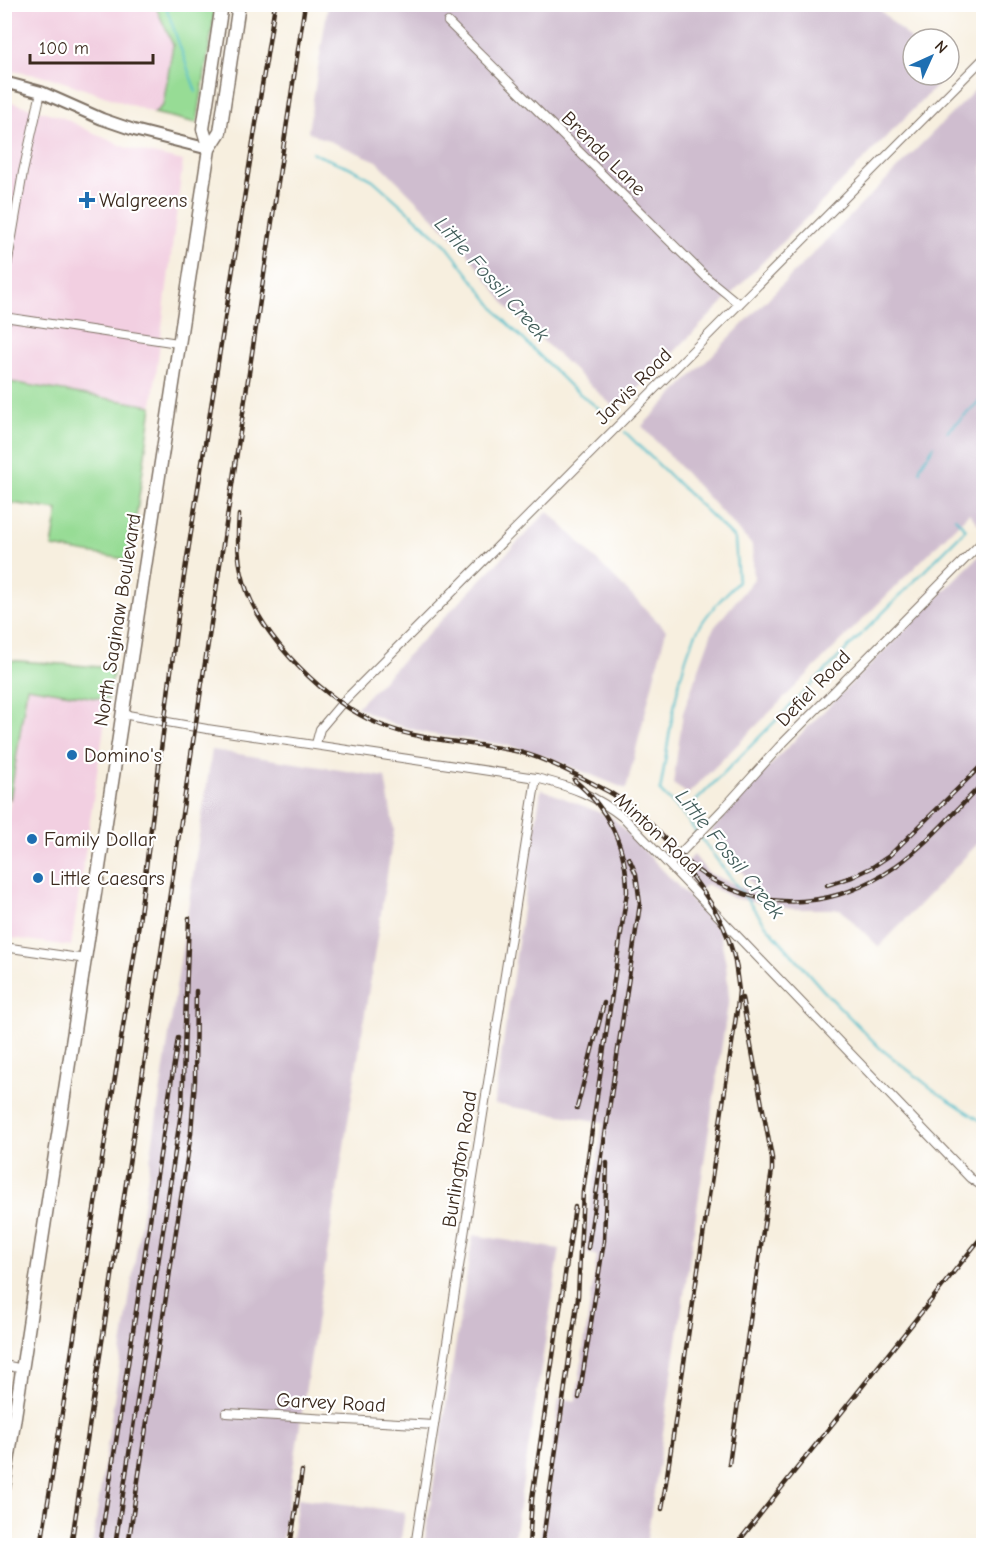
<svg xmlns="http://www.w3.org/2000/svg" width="988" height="1550" viewBox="0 0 988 1550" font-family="'Comic Neue',sans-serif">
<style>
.built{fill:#f2cfe1}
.industrial{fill:#cfbdcf}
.green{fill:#97dc95;stroke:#69835a;stroke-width:1.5}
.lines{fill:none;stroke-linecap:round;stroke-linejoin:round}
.stream{stroke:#50bdca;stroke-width:2}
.street-casing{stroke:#7d6f62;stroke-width:10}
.secondary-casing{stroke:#7d6f62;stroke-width:14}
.primary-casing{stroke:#7d6f62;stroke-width:15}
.street{stroke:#fff;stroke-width:8}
.secondary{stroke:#fff;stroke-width:10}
.primary{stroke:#fff;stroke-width:12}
.rail-casing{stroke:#3b2a1e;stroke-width:4.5}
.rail{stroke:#fff;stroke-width:2;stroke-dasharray:7;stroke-linecap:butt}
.poi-dot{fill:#1f6fb2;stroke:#fff;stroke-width:2}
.labels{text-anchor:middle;stroke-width:4.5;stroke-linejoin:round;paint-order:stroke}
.street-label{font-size:20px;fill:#3b2a1e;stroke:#fff}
.poi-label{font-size:20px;fill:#3b2a1e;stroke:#fff;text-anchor:start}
.water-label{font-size:21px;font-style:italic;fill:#425d5a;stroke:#fff}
</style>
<rect width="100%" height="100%" fill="#fff"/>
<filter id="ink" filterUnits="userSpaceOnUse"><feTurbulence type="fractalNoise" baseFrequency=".0167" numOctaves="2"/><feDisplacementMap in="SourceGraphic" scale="12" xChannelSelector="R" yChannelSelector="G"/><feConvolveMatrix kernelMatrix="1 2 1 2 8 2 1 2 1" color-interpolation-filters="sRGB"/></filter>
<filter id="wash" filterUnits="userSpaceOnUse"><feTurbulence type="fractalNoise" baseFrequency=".008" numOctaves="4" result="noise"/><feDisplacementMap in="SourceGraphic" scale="24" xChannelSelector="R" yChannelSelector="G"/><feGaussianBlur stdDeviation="1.35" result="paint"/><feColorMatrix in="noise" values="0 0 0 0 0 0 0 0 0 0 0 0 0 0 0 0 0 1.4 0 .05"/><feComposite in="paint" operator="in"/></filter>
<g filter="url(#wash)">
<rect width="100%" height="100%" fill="#f7efdf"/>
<g class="built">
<polygon points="4,5 155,5 173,45 163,106 154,113 49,77 5,70"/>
<polygon points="4,100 62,117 93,133 127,148 183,161 152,406 5,381"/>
<polygon points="27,687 108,700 71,946 5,937 5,837"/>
</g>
<g class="industrial">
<polygon points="328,5 875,5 913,42 913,75 947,75 617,410 509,309 463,247 377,161 308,132"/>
<polygon points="983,82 983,518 978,524 969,513 688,794 673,784 683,713 713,629 754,579 752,545 642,426"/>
<polygon points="548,511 666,630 626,789 537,753 501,744 430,734 390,723 357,707"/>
<polygon points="983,552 983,838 879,947 840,909 792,909 733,898 706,884 701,890 680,869 694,855 708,873 745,889 757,891 711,831 781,754"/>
<polygon points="212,750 385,777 394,830 281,1545 92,1546"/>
<polygon points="541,789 613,818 719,929 726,964 729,998 646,1545 539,1545 559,1398 576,1401 597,1256 587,1252 586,1231 603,1122 494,1104"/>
<polygon points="473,1235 560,1249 513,1545 424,1545"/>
<polygon points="298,1498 405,1512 400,1545 291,1545"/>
</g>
<g class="green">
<polygon points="155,5 216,5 197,123 154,113 163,105 173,45"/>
<polygon points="4,381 152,406 130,560 52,547 58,510 5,502"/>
<polygon points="5,660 114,668 108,700 27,687 10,799 4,793"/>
</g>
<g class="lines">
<g class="stream">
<polyline points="165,4 196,92"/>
<polyline points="312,153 349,167 373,180 446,245 502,318 571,387 611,418"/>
<path d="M625,432L735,539L738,582C725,595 712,607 702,623C676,663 669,743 660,791L683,814L696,832"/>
<polyline points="947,432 984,397"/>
<polyline points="920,471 920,467 934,446"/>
<polyline points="683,814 966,529 955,518"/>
<polyline points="700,837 766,925 823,990 880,1048 935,1091 984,1123"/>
</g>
</g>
</g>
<g filter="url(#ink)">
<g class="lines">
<defs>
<g id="street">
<polyline points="448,22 706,277 739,304"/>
<polyline points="4,284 23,172 41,92"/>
<polyline points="4,317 178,343"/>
<path d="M122,714L207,729L536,778C573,787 595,795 625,819L970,1178L979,1184L984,1183"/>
<polyline points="316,744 320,729 342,703 984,58"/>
<polyline points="670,864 723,809 779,747 984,540"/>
<polyline points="4,947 86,959"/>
<polyline points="4,1365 23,1369"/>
<polyline points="226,1413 434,1425"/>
<polyline points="415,1546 536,778"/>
</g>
<polyline id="secondary" points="4,82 41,92 102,119 134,130 209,149"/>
<g id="primary">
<polyline points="209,149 203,129 222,4"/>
<polyline points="4,1488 209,149 220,132 239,4"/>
</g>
</defs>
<use href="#street" class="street-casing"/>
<use href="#secondary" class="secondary-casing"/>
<use href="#primary" class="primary-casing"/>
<use href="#street" class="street"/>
<use href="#secondary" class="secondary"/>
<use href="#primary" class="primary"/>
<defs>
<g id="rail">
<path d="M239,515C237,538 237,560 244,582C261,639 327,703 381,725C419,741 470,742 510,750C539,755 568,771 594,784C615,794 634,807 650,823C665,838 678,855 694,868C724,891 765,904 803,901C885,895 930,837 984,782"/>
<path d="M684,866C710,899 728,926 737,969"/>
<polyline points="827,885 852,877 871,868 889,856 984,763"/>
<polyline points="577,1108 604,1003"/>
<polyline points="588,1248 640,904 636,874 629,858"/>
<polyline points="579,1398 604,1241 607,1163"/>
<polyline points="729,1464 772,1170 772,1158 742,998"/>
<polyline points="662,1509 737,1010 739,991 735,962"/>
<polyline points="41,1546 137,938 179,608 275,4"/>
<polyline points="71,1546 305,4"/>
<polyline points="100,1546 178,1038"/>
<polyline points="115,1546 182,1106 189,918"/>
<polyline points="128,1546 191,1133 195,1080 196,991"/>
<polyline points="290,1546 302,1471"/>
<polyline points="529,1546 532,1499 575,1207"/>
<path d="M542,1546L578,1297L583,1191L627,892C627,847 608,808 574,780"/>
<polyline points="735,1546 984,1234"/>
</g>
</defs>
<use href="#rail" class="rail-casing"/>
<use href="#rail" class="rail"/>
</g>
</g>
<g class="poi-dot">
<path d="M84 191h6v6h6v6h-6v6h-6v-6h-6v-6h6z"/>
<circle cx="72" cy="755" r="6"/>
<circle cx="32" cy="839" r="6"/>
<circle cx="38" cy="878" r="6"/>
</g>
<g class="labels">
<g class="street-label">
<text transform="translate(604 153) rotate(45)" y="7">Brenda Lane</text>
<text transform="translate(633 386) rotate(-45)" y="7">Jarvis Road</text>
<text transform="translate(117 620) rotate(-81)" y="7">North Saginaw Boulevard</text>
<text transform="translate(813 688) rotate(-46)" y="7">Defiel Road</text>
<text transform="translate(658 833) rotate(43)" y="7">Minton Road</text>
<text transform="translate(459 1159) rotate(-81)" y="7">Burlington Road</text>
<text transform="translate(331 1402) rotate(3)" y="7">Garvey Road</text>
</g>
<g class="poi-label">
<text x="99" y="207">Walgreens</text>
<text x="84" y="762">Domino's</text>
<text x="44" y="846">Family Dollar</text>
<text x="50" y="885">Little Caesars</text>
</g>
<g class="water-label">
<text transform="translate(492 279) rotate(48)" y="7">Little Fossil Creek</text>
<text transform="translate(730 854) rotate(51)" y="7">Little Fossil Creek</text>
</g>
</g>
<rect width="988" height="1550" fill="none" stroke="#fff" stroke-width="24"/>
<g transform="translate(931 57) rotate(45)"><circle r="28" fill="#ffffff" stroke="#b1aaa5" stroke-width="1.5"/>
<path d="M0-4.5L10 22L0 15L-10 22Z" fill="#1f6fb2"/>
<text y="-9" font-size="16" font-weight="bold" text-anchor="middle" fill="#3b2a1e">N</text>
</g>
<path d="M30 54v9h123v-9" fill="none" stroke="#3b2a1e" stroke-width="3"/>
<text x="39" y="54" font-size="18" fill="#3b2a1e" stroke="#ffffff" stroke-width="4.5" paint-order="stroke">100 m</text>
</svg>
